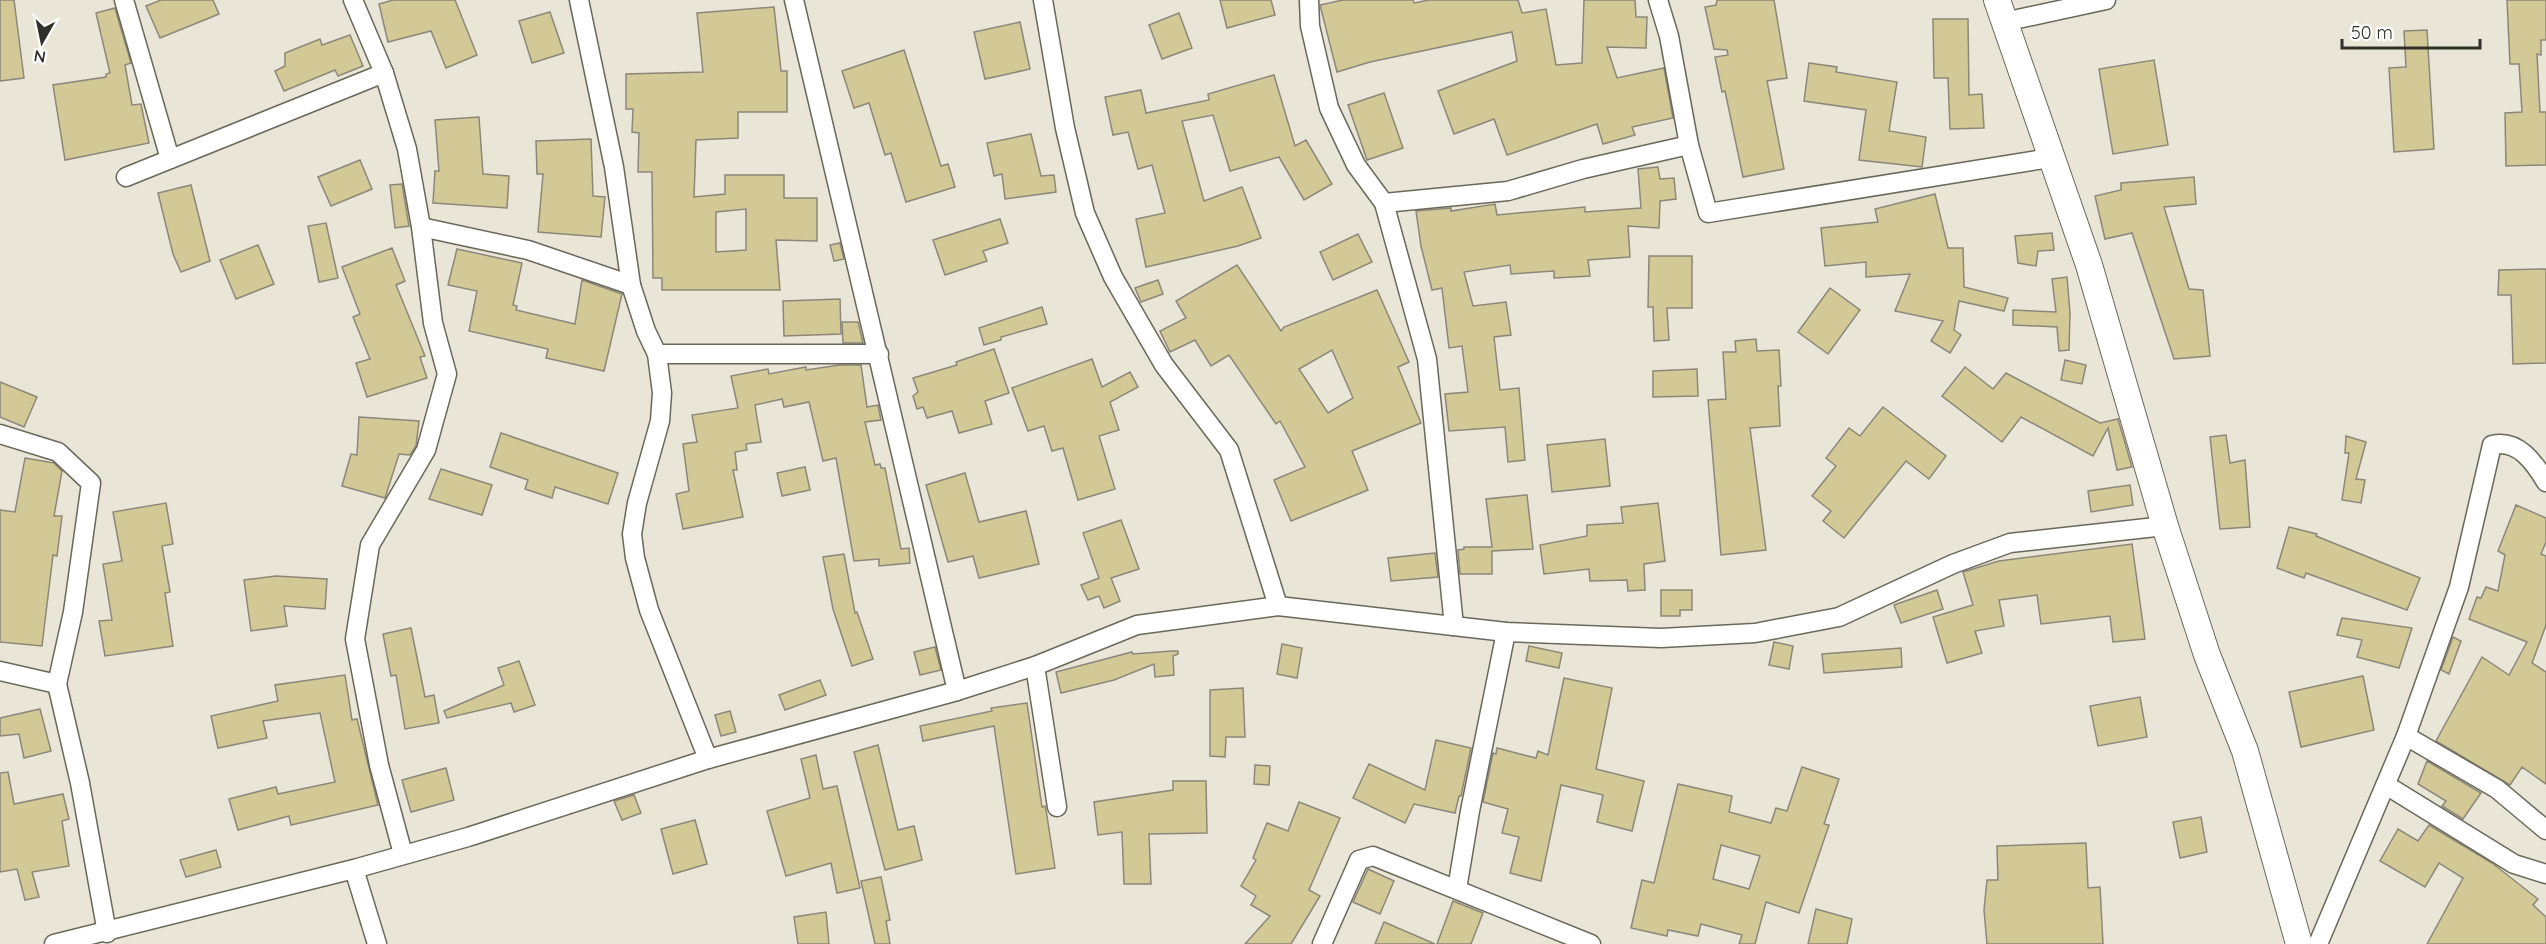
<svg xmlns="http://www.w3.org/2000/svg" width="2546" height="944" viewBox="0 0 2546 944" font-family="Quicksand,sans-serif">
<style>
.building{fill:#d3c996;stroke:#8b887a;stroke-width:1.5;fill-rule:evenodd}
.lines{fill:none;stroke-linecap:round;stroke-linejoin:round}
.street-casing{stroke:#6a685a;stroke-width:21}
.secondary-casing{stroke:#6a685a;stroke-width:28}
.street{stroke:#fff;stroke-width:18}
.secondary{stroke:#fff;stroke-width:26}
</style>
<rect width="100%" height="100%" fill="#e9e6d7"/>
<g class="building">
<polygon points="0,0 14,0 24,78 0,81"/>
<polygon points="161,0 213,0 219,14 160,38 146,6"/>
<polygon points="393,0 455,0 477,55 446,68 431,31 388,42 379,4"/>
<polygon points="1220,0 1271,0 1275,15 1227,28"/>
<polygon points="1343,0 1413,0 1414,3 1429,0 1518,0 1522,13 1546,9 1556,65 1582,63 1584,0 1635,0 1636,17 1647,17 1646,48 1607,47 1617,78 1664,68 1673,118 1632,127 1635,135 1603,144 1597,124 1507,155 1494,119 1454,134 1438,91 1517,61 1512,32 1370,62 1337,72 1320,5"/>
<polygon points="1717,0 1774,0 1787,78 1767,81 1784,169 1743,177 1725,91 1722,92 1715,57 1728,55 1727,50 1714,49 1705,7 1716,5"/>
<polygon points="2507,0 2546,0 2546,40 2541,40 2541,55 2537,54 2540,112 2546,112 2546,165 2506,166 2505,113 2522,112 2519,64 2510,64"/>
<path d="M774,7L781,71H787V112H738V138L696,140L694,197L725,194V175H784V198H817V241L776,240L780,290H662V278H653L652,172H638L639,133L632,132L633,109H626V74L703,72L697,13ZM746,209V250L716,252V212Z"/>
<polygon points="115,8 131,63 125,65 132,105 141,104 149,143 65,160 53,85 106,77 106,74 110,73 96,13"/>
<polygon points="550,12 564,53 532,63 519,21"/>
<polygon points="1179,13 1192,48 1162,59 1149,25"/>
<polygon points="1933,19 1968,19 1969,95 1982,94 1984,128 1950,129 1948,78 1934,78"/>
<polygon points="1020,22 1030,69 985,79 974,32"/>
<polygon points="2427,30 2434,149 2394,152 2389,68 2406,67 2404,31"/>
<polygon points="350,35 363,66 338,76 335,70 284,91 275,71 285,66 285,53 320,39 322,45"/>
<polygon points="904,50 941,166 948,164 955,187 906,202 891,153 885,155 869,103 854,108 842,71"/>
<polygon points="2154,60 2168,145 2113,154 2099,69"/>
<polygon points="1809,63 1837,67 1836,72 1897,82 1889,131 1926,137 1922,167 1859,160 1866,110 1804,101"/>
<polygon points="1274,75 1295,146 1306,140 1332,184 1304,200 1279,157 1230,171 1213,115 1182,121 1204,201 1242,187 1261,238 1238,246 1146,267 1136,219 1165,213 1152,165 1138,169 1128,132 1113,135 1105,97 1141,90 1146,113 1209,100 1208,94"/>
<polygon points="1384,93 1403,148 1367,160 1348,105"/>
<polygon points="479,117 483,174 509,176 507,208 433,203 435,171 439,171 435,120"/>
<polygon points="1031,134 1041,176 1054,175 1056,192 1005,199 1002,174 994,176 987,143"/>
<polygon points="591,139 593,196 605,197 601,237 538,232 543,174 537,174 536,141"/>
<polygon points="360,160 372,189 331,206 318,177"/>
<polygon points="1658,167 1660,179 1674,178 1676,199 1660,201 1659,228 1628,226 1630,257 1588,260 1590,276 1554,278 1554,271 1511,274 1510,265 1464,272 1473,306 1506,302 1511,335 1494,337 1500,390 1519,388 1525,460 1508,462 1505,427 1449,431 1445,394 1468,392 1462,346 1449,348 1442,288 1432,290 1421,246 1416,211 1451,208 1451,211 1495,204 1497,215 1585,207 1585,212 1641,208 1638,169"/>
<polygon points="2194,177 2196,204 2164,207 2189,289 2203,290 2210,356 2174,359 2132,233 2105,239 2095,196 2121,190 2121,183"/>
<polygon points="402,184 409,226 395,228 390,185"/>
<polygon points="191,185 210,261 181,272 173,254 158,193"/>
<polygon points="1935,194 1948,248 1963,248 1964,287 2008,298 2004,311 1959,301 1954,330 1961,335 1950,353 1931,341 1943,321 1895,311 1910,274 1866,277 1866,262 1825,266 1821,228 1878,222 1875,209"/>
<polygon points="1000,219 1008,243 983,251 987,261 945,275 933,240"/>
<polygon points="326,223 338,278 319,282 308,226"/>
<polygon points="2052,233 2054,250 2038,251 2036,266 2018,263 2015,236"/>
<polygon points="1358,234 1372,262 1333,280 1320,252"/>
<polygon points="840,243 844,259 834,261 830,245"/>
<polygon points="258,245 274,284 236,299 220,260"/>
<polygon points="392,248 405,281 396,285 425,356 420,357 427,378 367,397 356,363 370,359 353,317 360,314 342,267"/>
<polygon points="457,249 522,263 513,305 517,306 516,310 575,324 582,280 622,294 604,371 546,358 548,349 469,331 477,291 448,285"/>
<polygon points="1649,256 1692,256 1692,308 1667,308 1669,340 1654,341 1653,307 1648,307"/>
<path d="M1237,265L1281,331L1284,327L1377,290L1409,362L1398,367L1421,423L1352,451L1368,490L1291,521L1274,480L1305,467L1280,421L1276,424L1229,355L1211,366L1195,340L1170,352L1160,331L1186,318L1176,301ZM1332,350L1353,398L1328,413L1299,369Z"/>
<polygon points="2546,269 2546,363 2513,364 2511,295 2498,295 2499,270"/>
<polygon points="2067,277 2070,313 2069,350 2059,351 2057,327 2013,325 2013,310 2056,312 2052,279"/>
<polygon points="1158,280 1163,294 1141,302 1135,288"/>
<polygon points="1830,288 1860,310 1828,354 1798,332"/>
<polygon points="840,299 841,334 784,336 783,301"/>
<polygon points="1042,307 1047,324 1001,337 1001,340 984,345 979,328"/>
<polygon points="842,322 858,322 863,343 843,343"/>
<polygon points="1756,339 1757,351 1779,350 1781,386 1778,386 1780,426 1750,428 1766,550 1721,555 1708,400 1726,399 1723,352 1736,352 1735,341"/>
<polygon points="994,349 1009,393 985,401 992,424 959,433 952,411 927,418 923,407 917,409 913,396 918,392 913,378 957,365 956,362"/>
<polygon points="1092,359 1102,387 1130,372 1138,387 1110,402 1119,430 1099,436 1115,489 1078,500 1063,448 1052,451 1044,426 1028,431 1012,388"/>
<polygon points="2065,360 2086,365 2082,384 2061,380"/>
<polygon points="840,365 861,365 867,407 878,405 881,420 865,422 875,465 880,464 881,468 885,468 901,549 909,548 910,563 879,566 879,559 854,561 836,458 823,461 809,402 784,407 782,399 755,405 761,442 746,444 747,450 735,452 737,470 733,470 743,517 683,529 676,494 689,491 683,444 697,442 692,415 738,408 731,376 768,369 769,374 806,367 806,370"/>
<polygon points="1965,367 1993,389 2006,373 2100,423 2118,419 2132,467 2117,470 2108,428 2093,456 2021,417 2002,442 1942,396"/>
<polygon points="1697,369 1698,396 1653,397 1653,371"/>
<polygon points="0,382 37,397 24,427 0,417"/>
<polygon points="1883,407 1946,456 1929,479 1906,461 1844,538 1823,521 1831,511 1812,496 1836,466 1826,458 1849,428 1860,436"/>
<polygon points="359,417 419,421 416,446 410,455 399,454 385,498 342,486 351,454 357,455"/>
<polygon points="501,433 618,473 608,504 555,487 552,498 525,489 528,480 490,467"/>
<polygon points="2226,435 2230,463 2245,460 2250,527 2220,529 2210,437"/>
<polygon points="2346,436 2366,442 2356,479 2365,480 2361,503 2342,500 2349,453 2345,453"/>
<polygon points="1605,439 1610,486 1552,492 1547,445"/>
<polygon points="25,458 54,463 62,471 54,516 62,516 57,556 53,555 42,646 0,642 0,510 15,512"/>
<polygon points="805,467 810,490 782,496 777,473"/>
<polygon points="441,469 492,485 482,515 429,499"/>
<polygon points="965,473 979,522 1026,511 1039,564 979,578 973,556 948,562 926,485"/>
<polygon points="2130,485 2133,505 2091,512 2088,491"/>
<polygon points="1527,495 1533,549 1492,551 1492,574 1460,574 1458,550 1464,549 1464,547 1492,547 1486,499"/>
<polygon points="166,503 173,544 162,546 170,592 165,593 173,646 105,656 99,621 112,620 103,564 122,561 113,512"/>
<polygon points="1658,503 1665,561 1644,564 1645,590 1628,591 1627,580 1590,581 1589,569 1544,574 1540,545 1587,536 1587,525 1623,523 1621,507"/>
<polygon points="2516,505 2546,518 2546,542 2541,554 2546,556 2546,625 2532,663 2546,672 2546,784 2522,767 2510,785 2436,741 2482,657 2509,675 2527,642 2469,619 2477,597 2481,598 2486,587 2498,591 2505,555 2498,551"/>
<polygon points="1121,520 1139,569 1111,578 1120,601 1104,608 1099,596 1088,600 1081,585 1099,578 1083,533"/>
<polygon points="2289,527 2317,534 2316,536 2420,578 2407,610 2306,573 2304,578 2277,568"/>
<polygon points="2132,544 2145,639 2113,642 2110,616 2041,624 2037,595 1999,600 2004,626 1975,631 1982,653 1947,663 1933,617 1973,605 1963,572 1999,561"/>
<polygon points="1435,553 1438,577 1391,581 1388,558"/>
<polygon points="844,554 855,613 857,612 873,659 852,666 833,609 823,557"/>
<polygon points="276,576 327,579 325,609 284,606 287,626 251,631 244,580"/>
<polygon points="1661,590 1692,590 1692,610 1680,610 1680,616 1661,616"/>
<polygon points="1937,590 1943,609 1901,623 1894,605"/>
<polygon points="2342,618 2412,628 2399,668 2357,657 2362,640 2337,635"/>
<polygon points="411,628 425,697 434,695 439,723 405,729 396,675 391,676 383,634"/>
<polygon points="2453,637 2461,641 2449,674 2441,670"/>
<polygon points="1774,642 1793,646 1789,669 1769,665"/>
<polygon points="1282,644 1302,648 1297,678 1277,674"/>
<polygon points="1529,646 1562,653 1559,668 1526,661"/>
<polygon points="935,647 941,670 920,675 914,652"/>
<polygon points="1901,648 1902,667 1824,673 1822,654"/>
<polygon points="1172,651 1178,651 1178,654 1173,656 1174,675 1155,677 1154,664 1114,680 1061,693 1056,672 1132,652 1133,654"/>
<polygon points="519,661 535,705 514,712 511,703 447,718 444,711 504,685 498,668"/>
<polygon points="345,675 352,720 357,719 378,805 291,825 289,816 238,830 229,799 276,787 278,794 335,782 320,713 263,721 267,738 218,748 211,716 278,701 275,685"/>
<polygon points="2363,676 2374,730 2301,747 2289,692"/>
<polygon points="1564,678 1612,688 1596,769 1644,781 1632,831 1597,822 1603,795 1561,785 1541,881 1510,873 1519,837 1502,833 1508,809 1483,802 1493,753 1496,754 1497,748 1536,758 1538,751 1548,755"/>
<polygon points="820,680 826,695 785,710 779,695"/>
<polygon points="1243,688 1245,737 1226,737 1225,757 1210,756 1210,690"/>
<polygon points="2140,697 2147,737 2098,746 2090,706"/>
<polygon points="1027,703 1042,807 1045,806 1046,810 1055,868 1016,874 994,726 923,741 920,726 992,711 991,708"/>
<polygon points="40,709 51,751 24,758 19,734 0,736 0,718"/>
<polygon points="730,711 736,732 721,736 715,715"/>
<polygon points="1436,740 1471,748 1461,796 1459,796 1455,813 1414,804 1405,823 1353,798 1369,764 1425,790"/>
<polygon points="878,745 898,830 914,826 922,860 885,870 854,752"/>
<polygon points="816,755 823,789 837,786 860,888 837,893 831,863 786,876 767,811 810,798 801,759"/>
<polygon points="2427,761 2481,793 2463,819 2442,806 2446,801 2418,784"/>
<polygon points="1255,765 1270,766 1269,785 1254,784"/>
<path d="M1802,767L1839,779L1824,824L1829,825L1799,913L1766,902L1755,944H1739L1742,935L1701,924L1698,936L1668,930L1667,936L1631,928L1642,880L1654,883L1678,784L1732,796L1729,812L1771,823L1776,808L1787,811ZM1721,845L1760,856L1749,889L1713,879Z"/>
<polygon points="446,768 454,800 411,812 402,780"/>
<polygon points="8,772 14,804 63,794 69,819 62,821 69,866 32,872 39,897 25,900 17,869 0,872 0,773"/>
<polygon points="1173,781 1206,781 1207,833 1149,834 1151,884 1124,884 1122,832 1098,835 1094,802 1173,790"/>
<polygon points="634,795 641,813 622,820 614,801"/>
<polygon points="1299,802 1340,818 1309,890 1320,896 1291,944 1245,944 1270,916 1251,905 1256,896 1241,886 1256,860 1253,858 1267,823 1288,831"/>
<polygon points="2201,817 2207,852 2180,858 2173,822"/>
<polygon points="695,820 707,864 673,874 661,829"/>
<polygon points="2429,825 2492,863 2538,899 2533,905 2546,917 2546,944 2427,944 2463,878 2439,863 2425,887 2380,861 2398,829 2418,841"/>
<polygon points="2086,843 2088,888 2100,887 2103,944 1987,944 1984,910 1987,880 1998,880 1997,846"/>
<polygon points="216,850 221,867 186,877 180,860"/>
<polygon points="1368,869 1394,881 1380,914 1353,902"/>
<polygon points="881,877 890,920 886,921 890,944 875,944 861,881"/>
<polygon points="1453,901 1483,913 1471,944 1437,944"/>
<polygon points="1816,909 1852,919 1847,944 1808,944"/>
<polygon points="826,912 829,944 798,944 794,917"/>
<polygon points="1384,922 1435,944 1375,944"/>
</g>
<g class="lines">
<defs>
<g id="street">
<polyline points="124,0 170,159"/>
<polyline points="353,0 384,73 407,149 421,227 433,323 447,374 426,450 370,545 355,639 379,765 403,854"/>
<polyline points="579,0 614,167 631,285 646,331 657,354 662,393 660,421 637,503 632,534 635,558 649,610 708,759"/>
<polyline points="794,0 957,691"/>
<polyline points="1043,0 1065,128 1085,213 1113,277 1164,365 1229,450 1278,606"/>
<polyline points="1309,0 1310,26 1329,108 1356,165 1384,203 1427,359 1454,626"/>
<polyline points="1658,0 1669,36 1689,145 1708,213 2050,158"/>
<polyline points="2004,22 2106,0"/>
<polyline points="126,177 384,73"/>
<polyline points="1384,203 1508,191 1583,169 1689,145"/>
<polyline points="421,227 528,250 631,285"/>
<polyline points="657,354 879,354"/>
<polyline points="0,434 58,452 91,483 73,612 57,684 80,783 107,933"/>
<polyline points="1035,666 1057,807"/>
<polyline points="0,671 57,684"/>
<polyline points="2406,736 2497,789 2546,830"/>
<polyline points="2386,785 2514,864 2546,874"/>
<polyline points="354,869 377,944"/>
<polyline points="1457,889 1470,811 1506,632"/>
<polyline points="54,944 354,869 468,837 708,759 957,691 1035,666 1137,625 1278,606 1506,632 1661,638 1755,633 1839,617 1953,564 2010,543 2165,526"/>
<polyline points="1322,944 1359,860 1373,856 1591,944"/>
<path d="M2318,944L2406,736L2459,587L2492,445C2518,439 2534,462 2546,482"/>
</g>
<polyline id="secondary" points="1997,0 2089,265 2165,526 2207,655 2245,751 2299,944"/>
</defs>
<use href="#street" class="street-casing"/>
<use href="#secondary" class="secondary-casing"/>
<use href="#street" class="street"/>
<use href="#secondary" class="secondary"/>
</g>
<g transform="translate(42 42) rotate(189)" stroke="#ffffff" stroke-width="4.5" paint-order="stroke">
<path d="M0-4.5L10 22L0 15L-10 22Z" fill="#302f29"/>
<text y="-9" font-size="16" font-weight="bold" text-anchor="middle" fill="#302f29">N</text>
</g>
<path d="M2342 39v9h138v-9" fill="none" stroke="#302f29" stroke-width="3"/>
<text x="2351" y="39" font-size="18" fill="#302f29" stroke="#ffffff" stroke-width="4.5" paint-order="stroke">50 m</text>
</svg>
